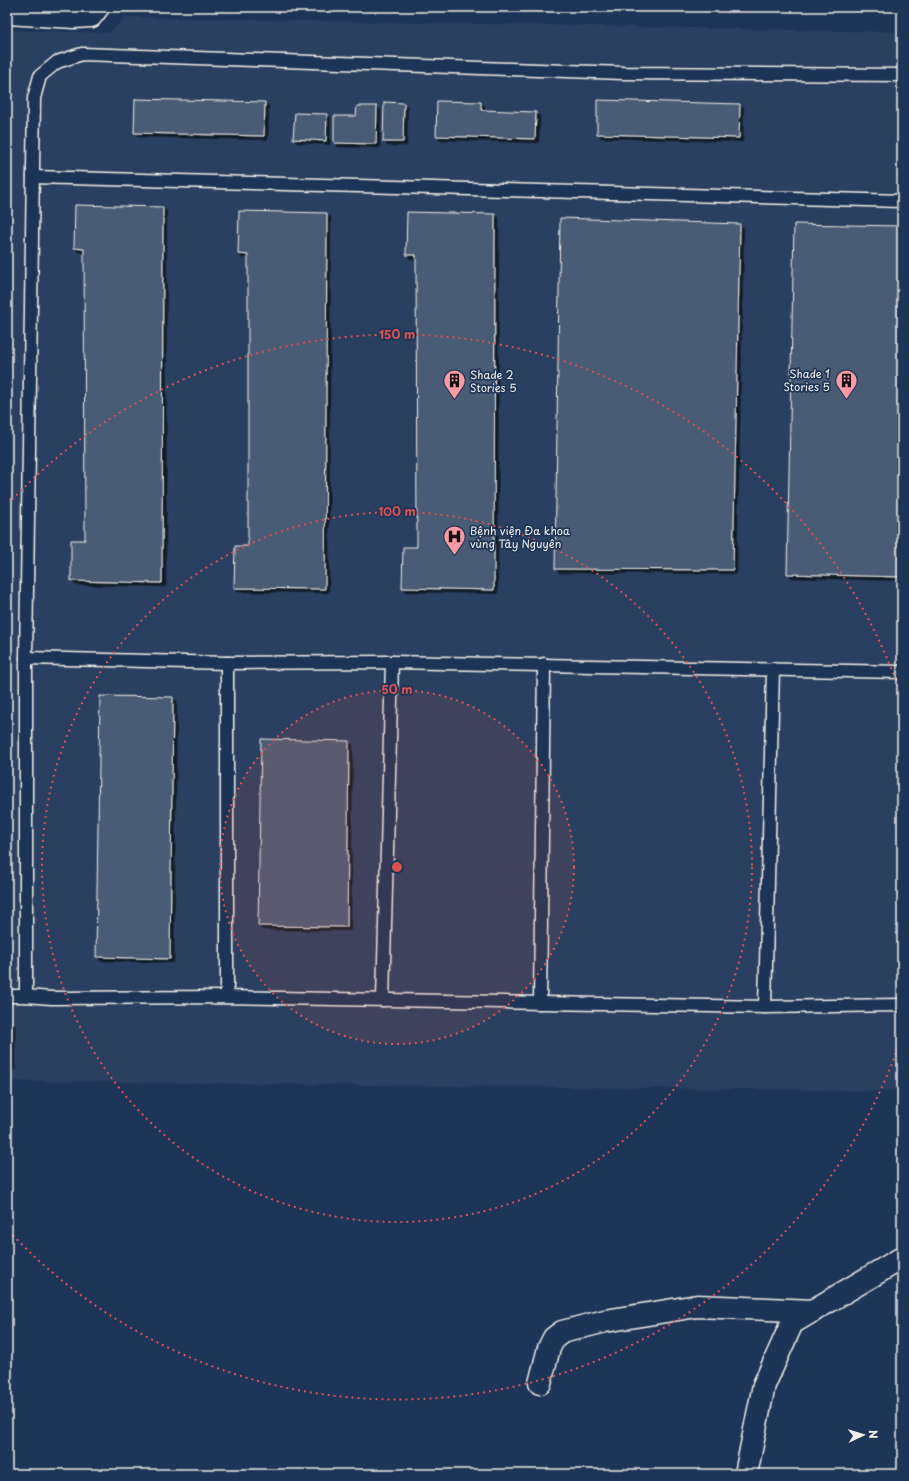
<svg xmlns="http://www.w3.org/2000/svg" width="909" height="1481" viewBox="0 0 909 1481" font-family="'Playpen Sans',sans-serif">
<style>
.built{fill:#2a4060}
.building{fill:#485b74;stroke:#f4f1e8;filter:url(#shadow)}
.lines{fill:none;stroke-linecap:round;stroke-linejoin:round}
.lane-casing{stroke:#f4f1e8;stroke-width:15}
.street-casing{stroke:#f4f1e8;stroke-width:25}
.lane{stroke:#1d3557;stroke-width:12}
.street{stroke:#1d3557;stroke-width:22}
.ring{fill:none;stroke:#dc504e;stroke-width:2;stroke-dasharray:2 4}
.labels{text-anchor:middle;stroke-width:3.5;stroke-linejoin:round;paint-order:stroke}
.poi-label{font-size:11px;fill:#f4f1e8;stroke:#1d3557;text-anchor:start}
.centre{fill:#dc504e;stroke:#1d3557;stroke-width:2}
.ring-label{font-size:12px;text-anchor:middle;font-weight:bold;fill:#dc504e;stroke:#1d3557;stroke-width:3.5;stroke-linejoin:round;paint-order:stroke}
</style>
<defs>
<filter id="shadow"><feDropShadow dx="3.5" dy="3.5" stdDeviation="0" flood-color="#0009"/></filter>
</defs>
<rect width="100%" height="100%" fill="#1d3557"/>
<filter id="ink" filterUnits="userSpaceOnUse"><feTurbulence type="fractalNoise" baseFrequency=".025" numOctaves="2"/><feDisplacementMap in="SourceGraphic" scale="8" xChannelSelector="R" yChannelSelector="G"/><feConvolveMatrix kernelMatrix="1 2 1 2 8 2 1 2 1" color-interpolation-filters="sRGB"/></filter>
<g filter="url(#ink)">
<polygon class="built" points="126,17 902,32 902,1091 7,1081 7,30 109,33"/>
<g class="building">
<polygon points="135,99 265,102 264,136 134,133"/>
<polygon points="597,100 740,104 739,138 597,134"/>
<polygon points="437,101 481,102 481,110 536,112 535,139 436,136"/>
<polygon points="384,102 404,103 403,142 383,142"/>
<polygon points="357,106 377,106 376,144 334,143 334,116 356,116"/>
<polygon points="295,113 327,114 326,141 293,139"/>
<polygon points="75,205 163,207 162,583 71,581 71,540 85,540 84,249 74,248"/>
<polygon points="239,211 327,213 325,589 234,588 235,546 248,546 248,255 238,254"/>
<polygon points="407,212 495,214 494,590 402,588 403,547 417,547 416,255 406,255"/>
<polygon points="560,218 740,224 733,570 555,569"/>
<polygon points="794,224 902,226 902,577 787,574"/>
<polygon points="100,696 173,697 170,959 96,957"/>
<polygon points="261,739 349,741 347,927 258,926"/>
<rect x="7" y="1022" width="4" height="44"/>
</g>
<g class="lines">
<defs>
<g id="lane">
<polyline points="902,75 623,73 82,54 57,62 40,76 34,98 26,658 26,996 51,998 227,997 765,1007 902,1005"/>
<polyline points="33,177 902,201"/>
<polyline points="26,658 227,663 392,662 902,672"/>
<polyline points="7,996 26,996"/>
<polyline points="227,997 227,663"/>
<polyline points="383,1000 392,662"/>
<polyline points="540,1003 544,664"/>
<polyline points="765,1007 773,669"/>
</g>
<g id="street">
<polyline points="7,13 74,17 91,16 98,7"/>
<polyline points="540,1383 549,1348 554,1338 562,1332 605,1321 697,1306 813,1311"/>
<polyline points="746,1474 764,1385 792,1323 902,1258"/>
</g>
</defs>
<use href="#lane" class="lane-casing"/>
<use href="#street" class="street-casing"/>
<use href="#lane" class="lane"/>
<use href="#street" class="street"/>
</g>
</g>
<circle cx="397" cy="867" r="177" fill="#dc504e" fill-opacity=".12"/>
<g class="ring">
<circle cx="397" cy="867" r="177"/>
<circle cx="397" cy="867" r="355"/>
<path d="M902 1036A532 532 0 0 1 8 1230M8 504A532 532 0 0 1 902 698"/>
</g>
<defs>
<symbol id="building-pin" viewBox="-11 -11 22 30"><path d="M0 17L-7.5 6A9.5 9.5 0 1 1 7.5 6Z" fill="#ff9aa2" stroke="#1d3557"/><path d="M-4-6H4V6H1V3H-1V6H-4ZM-2.5-4.3h1.7v1.8h-1.7ZM.8-4.3h1.7v1.8H.8ZM-2.5-1h1.7V.8h-1.7ZM.8-1h1.7V.8H.8Z" fill="#111"/></symbol>
<symbol id="hospital-pin" viewBox="-11 -11 22 30"><path d="M0 17L-7.5 6A9.5 9.5 0 1 1 7.5 6Z" fill="#ff9aa2" stroke="#1d3557"/><path d="M-5-5h3v3.5h4V-5h3V5h-3V1.5h-4V5h-3Z" fill="#111"/></symbol>
</defs>
<g fill-rule="evenodd">
<use href="#building-pin" x="834" y="368" width="25" height="34"/>
<use href="#building-pin" x="442" y="368" width="25" height="34"/>
<use href="#hospital-pin" x="442" y="524" width="25" height="34"/>
</g>
<g class="labels">
<g class="poi-label">
<text x="830" y="378" text-anchor="end">Shade 1<tspan x="830" dy="13">Stories 5</tspan></text>
<text x="470" y="379">Shade 2<tspan x="470" dy="13">Stories 5</tspan></text>
<text x="470" y="535">Bệnh viện Đa khoa<tspan x="470" dy="13">vùng Tây Nguyên</tspan></text>
</g>
</g>
<circle cx="397" cy="867" r="6" class="centre"/>
<g class="ring-label">
<text x="397" y="339">150 m</text>
<text x="397" y="516">100 m</text>
<text x="397" y="694">50 m</text>
</g>
<rect width="909" height="1481" fill="none" stroke="#1d3557" stroke-width="24"/>
<rect x="12" y="12" width="885" height="1457" fill="none" stroke="#f4f1e8" stroke-width="1.5" filter="url(#ink)"/>
<g transform="translate(863 1435) rotate(86)" stroke="#1d3557" stroke-width="3" paint-order="stroke">
<path d="M0-3L7 15L0 10L-7 15Z" fill="#f4f1e8"/>
<text y="-6" font-size="11" font-weight="bold" text-anchor="middle" fill="#f4f1e8">N</text>
</g>
</svg>
